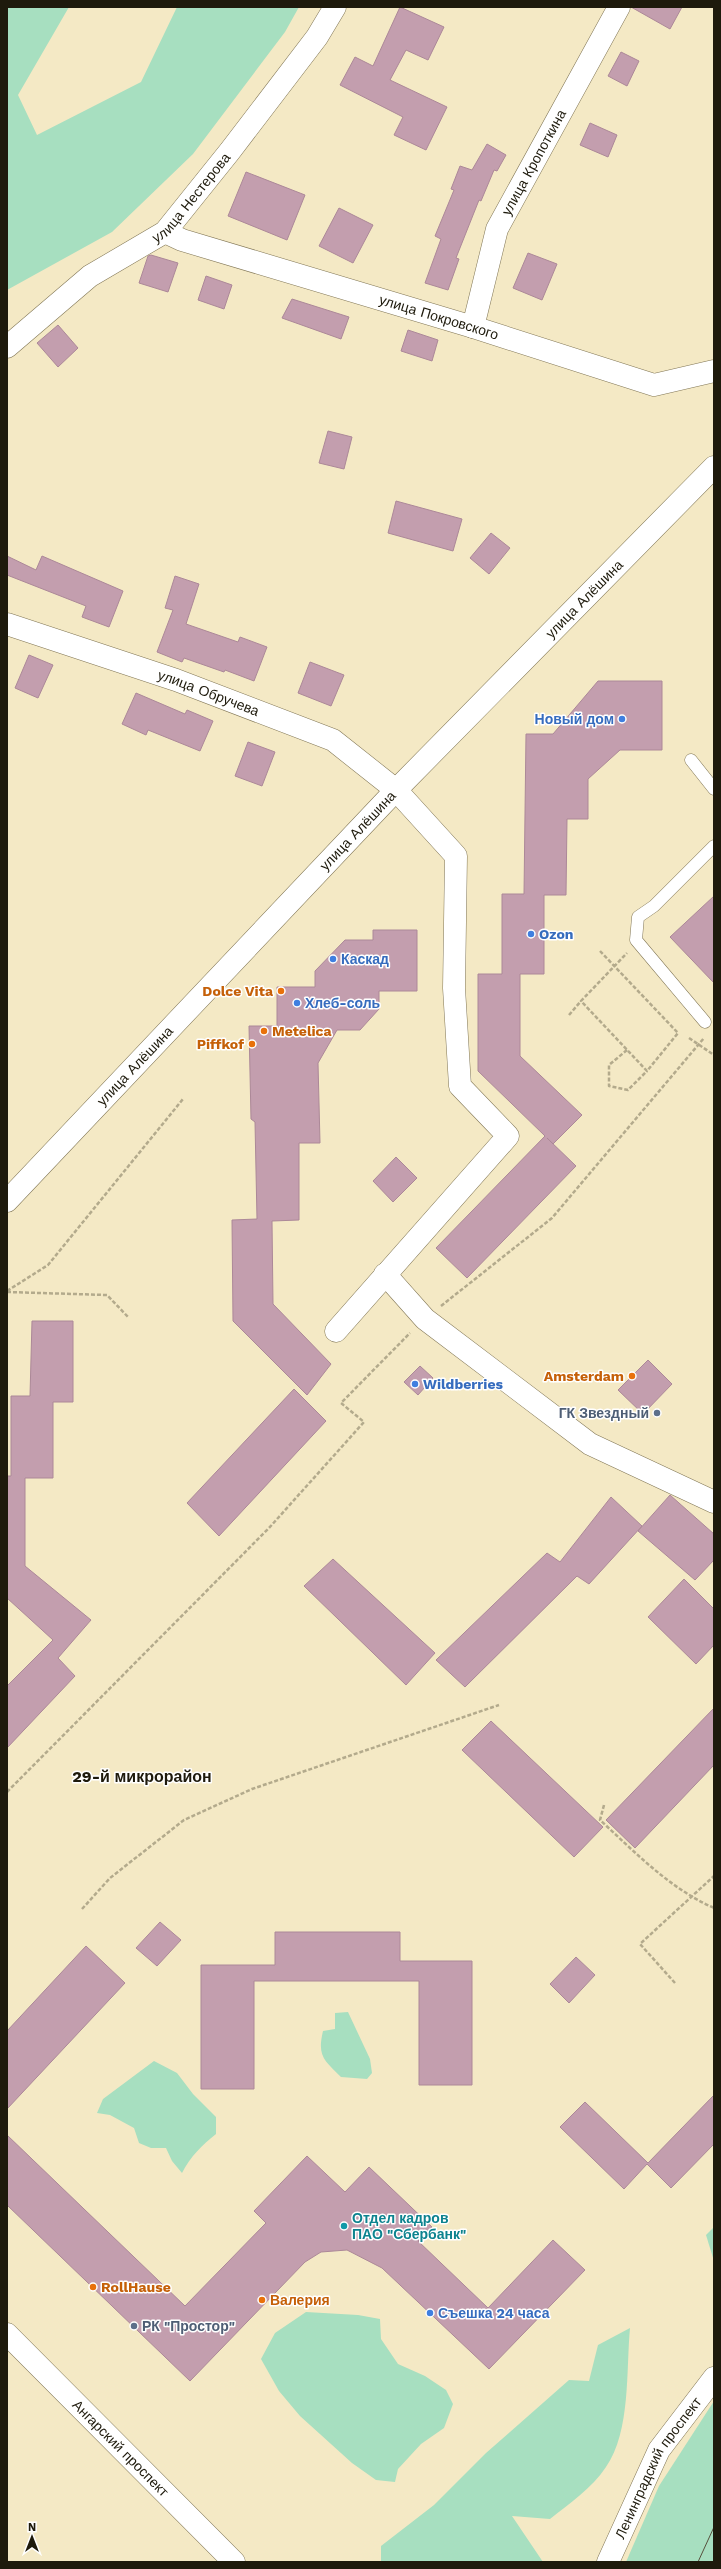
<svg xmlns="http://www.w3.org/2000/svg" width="721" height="2569" viewBox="0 0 721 2569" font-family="'Work Sans',sans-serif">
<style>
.green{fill:#a7dfc0}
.building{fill:#c39eae;stroke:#ac8898}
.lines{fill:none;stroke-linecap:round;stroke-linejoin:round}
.service-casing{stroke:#817655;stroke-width:13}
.minor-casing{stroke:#817655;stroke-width:23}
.tertiary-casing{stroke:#817655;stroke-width:23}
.secondary-casing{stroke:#817655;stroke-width:23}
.path{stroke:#b3aa8c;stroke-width:2.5;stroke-dasharray:4 2;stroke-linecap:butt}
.service{stroke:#fff;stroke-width:12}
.minor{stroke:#fff;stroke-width:22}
.tertiary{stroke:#fff;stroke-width:22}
.secondary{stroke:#fff;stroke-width:22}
.tram{stroke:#57513d;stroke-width:1}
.shop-dot{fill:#3f7fe0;stroke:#fff;stroke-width:1.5}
.food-dot{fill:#e8710a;stroke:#fff;stroke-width:1.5}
.service-dot{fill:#5c6f8a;stroke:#fff;stroke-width:1.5}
.culture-dot{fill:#0f9aa8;stroke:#fff;stroke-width:1.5}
.labels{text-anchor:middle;stroke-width:3;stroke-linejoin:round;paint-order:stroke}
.street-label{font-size:14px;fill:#1e1a0c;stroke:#fff}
.shop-label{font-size:14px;font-weight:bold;fill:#366cbe;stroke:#fff;text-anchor:start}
.food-label{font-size:14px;font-weight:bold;fill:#c56008;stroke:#fff;text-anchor:end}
.service-label{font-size:14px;font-weight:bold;fill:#4e5e75;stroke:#fff;text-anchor:end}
.culture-label{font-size:14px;font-weight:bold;fill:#0d838f;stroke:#fff;text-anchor:start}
.quarter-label{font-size:16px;font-weight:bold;fill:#1e1a0c;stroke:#fff}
</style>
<rect width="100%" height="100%" fill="#f4e9c5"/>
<g class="green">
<polygon points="7,7 69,7 18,95 37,135 141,82 177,7 299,7 285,32 193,154 112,232 7,290"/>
<path d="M348,2012L370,2059L372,2073L367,2079L341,2077C324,2060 317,2056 323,2031L335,2029V2013Z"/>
<path d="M154,2061L177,2073L193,2094L216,2117V2134C202,2145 190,2157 182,2173L172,2161L166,2148H151L139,2143L134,2128L110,2115L97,2113L103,2099Z"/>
<polygon points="714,2227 714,2261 706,2235"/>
<polygon points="306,2312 358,2315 380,2319 381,2339 398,2364 425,2376 446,2390 453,2404 444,2428 421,2444 398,2469 395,2482 376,2480 352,2463 300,2416 279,2391 261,2359 275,2333"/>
<path d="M630,2328C626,2370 631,2431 606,2467C592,2488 569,2504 550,2519L512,2516L543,2562H381V2546L434,2505L486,2453L569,2380L589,2381L598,2345Z"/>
<polygon points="714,2401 714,2562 626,2562 659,2486"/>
</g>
<g class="building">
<polygon points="400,7 444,27 428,60 406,50 390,80 447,107 426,150 394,135 403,117 340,85 355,57 373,66"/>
<polygon points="631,7 682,7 670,29"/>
<polygon points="621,52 639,61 627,86 608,76"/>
<polygon points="590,123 617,135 608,157 580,145"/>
<polygon points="487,144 506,155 497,171 494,170 481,201 479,200 456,258 459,259 448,290 425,283 441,239 435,236 454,190 451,189 460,166 472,170"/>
<polygon points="246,172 305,195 287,240 228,216"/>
<polygon points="339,208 373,225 353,263 319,246"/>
<polygon points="528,253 557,264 542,300 513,288"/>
<polygon points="151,255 178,263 168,292 139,283 148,256"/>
<polygon points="206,276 232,285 224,309 198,300"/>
<polygon points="292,299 349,317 341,339 282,318"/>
<polygon points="58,325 78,348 58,367 37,343"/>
<polygon points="408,330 438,340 432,361 401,351"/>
<polygon points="328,431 352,437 344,469 319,463"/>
<polygon points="396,501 462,519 453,551 388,533"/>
<polygon points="491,533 510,548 489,574 470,558"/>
<polygon points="7,556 36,570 42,556 123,591 109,627 82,617 86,606 7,575"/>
<polygon points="175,576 199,584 186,624 238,642 240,637 267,647 254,681 225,670 224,672 184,658 182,662 157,652 173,610 165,608"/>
<polygon points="29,655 53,665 38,698 15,688"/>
<polygon points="310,662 344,675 331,706 298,693"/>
<polygon points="598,681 662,681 662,750 620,750 588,779 588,819 567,819 566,895 544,895 544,974 520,974 520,1056 582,1115 553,1144 547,1138 576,1166 467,1278 436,1248 545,1136 478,1071 478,974 502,974 502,894 524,894 526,734 553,734"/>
<polygon points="136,693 185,714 187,710 213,721 200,751 148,730 146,735 122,724"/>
<polygon points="248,742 275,752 262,786 235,776"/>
<polygon points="714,896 714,983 670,937"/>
<polygon points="373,930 417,930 417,991 379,991 379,1009 360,1030 337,1030 318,1063 320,1143 299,1143 299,1220 272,1221 273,1304 331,1364 307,1395 233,1321 232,1220 257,1219 255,1122 251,1119 249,1026 277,1026 277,987 315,987 315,971 345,940 373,940"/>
<polygon points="396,1157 417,1178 393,1202 373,1181"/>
<polygon points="32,1321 73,1321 73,1402 53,1402 53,1478 25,1478 25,1566 91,1620 58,1658 75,1676 7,1748 7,1686 53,1640 7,1598 7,1476 11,1476 11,1396 30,1396"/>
<polygon points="648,1360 672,1384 643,1414 618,1390"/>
<polygon points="420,1366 433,1378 418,1395 404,1382"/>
<polygon points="294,1389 326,1421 219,1536 187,1503"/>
<polygon points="670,1495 714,1534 714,1560 695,1580 638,1531"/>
<polygon points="611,1497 642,1526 589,1584 577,1576 465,1687 436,1660 547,1553 560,1562"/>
<polygon points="333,1559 435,1653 406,1685 304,1586"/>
<polygon points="684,1579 714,1609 714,1645 696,1664 648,1617"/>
<polygon points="714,1708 714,1765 635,1848 606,1820"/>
<polygon points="491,1721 603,1827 574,1857 462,1750"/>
<polygon points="160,1922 181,1940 157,1966 136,1948"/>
<polygon points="275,1932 400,1932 400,1961 472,1961 472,2085 419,2085 419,1981 254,1981 254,2089 201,2089 201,1965 275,1965"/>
<polygon points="86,1946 125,1983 7,2109 7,2031"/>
<polygon points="576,1957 595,1975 569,2003 550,1984"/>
<polygon points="714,2095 714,2144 671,2188 647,2164 624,2189 560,2127 585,2102 648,2163"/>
<polygon points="7,2135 185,2306 266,2223 254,2211 307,2156 345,2192 369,2167 432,2227 418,2241 488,2308 553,2240 585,2270 489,2369 382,2268 347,2250 321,2252 305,2262 190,2381 7,2205"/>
</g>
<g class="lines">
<defs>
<g id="service">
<polyline points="691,760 714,789"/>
<polyline points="705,1022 636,940 638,917 654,906 714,846"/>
</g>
<g id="minor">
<path id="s1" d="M165,232L182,240L473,327L654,385L714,371"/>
<path id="s2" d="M473,327L497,229L619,7"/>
<path id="s3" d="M7,347L90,276L165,232L230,151L317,37L335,7"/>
<path id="s4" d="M7,624L176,680L333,740L396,790L456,856L454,988L460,1086L508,1136L336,1331"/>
<polyline points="385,1274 425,1319 590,1444 714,1502"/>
<path id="s5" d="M7,2334L234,2562"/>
</g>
<g id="tertiary">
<path id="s6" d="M7,1201L396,790L714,467"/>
</g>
<g id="secondary">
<path id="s7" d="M608,2562L659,2450L714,2378"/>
</g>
</defs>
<use href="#service" class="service-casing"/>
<use href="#minor" class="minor-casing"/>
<use href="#tertiary" class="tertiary-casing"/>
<use href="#secondary" class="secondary-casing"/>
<g class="path">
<polyline points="600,951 678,1033 647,1071 581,1001 627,953"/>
<polyline points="569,1015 581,1001"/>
<polyline points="689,1038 714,1055"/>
<polyline points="627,1050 609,1065 609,1086 628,1090 647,1071"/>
<polyline points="7,1291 48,1265 183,1099"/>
<polyline points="7,1292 107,1295 129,1318"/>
<polyline points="441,1306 552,1218 704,1038"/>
<polyline points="7,1792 269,1528 364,1422 341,1403 410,1333"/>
<path d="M604,1805L600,1820C636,1853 669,1888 714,1908"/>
<polyline points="82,1909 110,1878 184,1820 252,1789 499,1705"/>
<polyline points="675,1983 640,1944 714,1876"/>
</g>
<use href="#service" class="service"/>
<use href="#minor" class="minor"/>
<use href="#tertiary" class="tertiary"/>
<use href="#secondary" class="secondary"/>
<g class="tram">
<polyline points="698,2562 714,2527"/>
<polyline points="713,2562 714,2559"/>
</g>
</g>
<g class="shop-dot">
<circle cx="622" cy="719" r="4"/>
<circle cx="531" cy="934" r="4"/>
<circle cx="333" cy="959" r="4"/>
<circle cx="297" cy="1003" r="4"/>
<circle cx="415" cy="1384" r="4"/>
<circle cx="430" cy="2313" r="4"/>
</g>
<g class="food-dot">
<circle cx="281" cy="991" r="4"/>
<circle cx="264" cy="1031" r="4"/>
<circle cx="252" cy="1044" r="4"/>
<circle cx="632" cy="1376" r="4"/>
<circle cx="93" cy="2287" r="4"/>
<circle cx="262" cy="2300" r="4"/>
</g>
<g class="service-dot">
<circle cx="657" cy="1413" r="4"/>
<circle cx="134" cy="2326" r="4"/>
</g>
<circle class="culture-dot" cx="344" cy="2226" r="4"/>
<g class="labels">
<g class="street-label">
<text dy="5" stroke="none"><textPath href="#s2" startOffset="177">улица Кропоткина</textPath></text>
<text dy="5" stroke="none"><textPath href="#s3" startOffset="239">улица Нестерова</textPath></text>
<text dy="5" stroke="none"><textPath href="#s1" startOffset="287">улица Покровского</textPath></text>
<text dy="5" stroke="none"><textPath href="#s6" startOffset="834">улица Алёшина</textPath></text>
<text dy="5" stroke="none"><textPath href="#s4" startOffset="213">улица Обручева</textPath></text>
<text dy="5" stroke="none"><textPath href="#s6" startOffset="510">улица Алёшина</textPath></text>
<text dy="5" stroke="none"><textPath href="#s6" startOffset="186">улица Алёшина</textPath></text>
<text dy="5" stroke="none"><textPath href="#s5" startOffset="161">Ангарский проспект</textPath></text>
<text dy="5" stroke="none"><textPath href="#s7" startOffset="107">Ленинградский проспект</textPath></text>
</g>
<g class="shop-label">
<text x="614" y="724" text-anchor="end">Новый дом</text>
<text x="539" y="939">Ozon</text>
<text x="341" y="964">Каскад</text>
<text x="305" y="1008">Хлеб-соль</text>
<text x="423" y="1389">Wildberries</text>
<text x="438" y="2318">Съешка 24 часа</text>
</g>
<g class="food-label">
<text x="273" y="996">Dolce Vita</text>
<text x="272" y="1036" text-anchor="start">Metelica</text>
<text x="244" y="1049">Piffkof</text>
<text x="624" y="1381">Amsterdam</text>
<text x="101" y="2292" text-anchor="start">RollHause</text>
<text x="270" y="2305" text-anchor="start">Валерия</text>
</g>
<g class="service-label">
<text x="649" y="1418">ГК Звездный</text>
<text x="142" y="2331" text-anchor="start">РК "Простор"</text>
</g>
<g class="culture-label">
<text x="352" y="2223">Отдел кадров<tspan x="352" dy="16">ПАО "Сбербанк"</tspan></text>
</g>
<g class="quarter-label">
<text x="142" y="1782">29-й микрорайон</text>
</g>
</g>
<rect width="721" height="2569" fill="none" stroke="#1e1a0c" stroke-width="16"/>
<g transform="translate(32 2537)" stroke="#ffffff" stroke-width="3" paint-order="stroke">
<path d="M0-3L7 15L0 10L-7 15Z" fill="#1e1a0c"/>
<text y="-6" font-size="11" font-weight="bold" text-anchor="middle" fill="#1e1a0c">N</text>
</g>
</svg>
